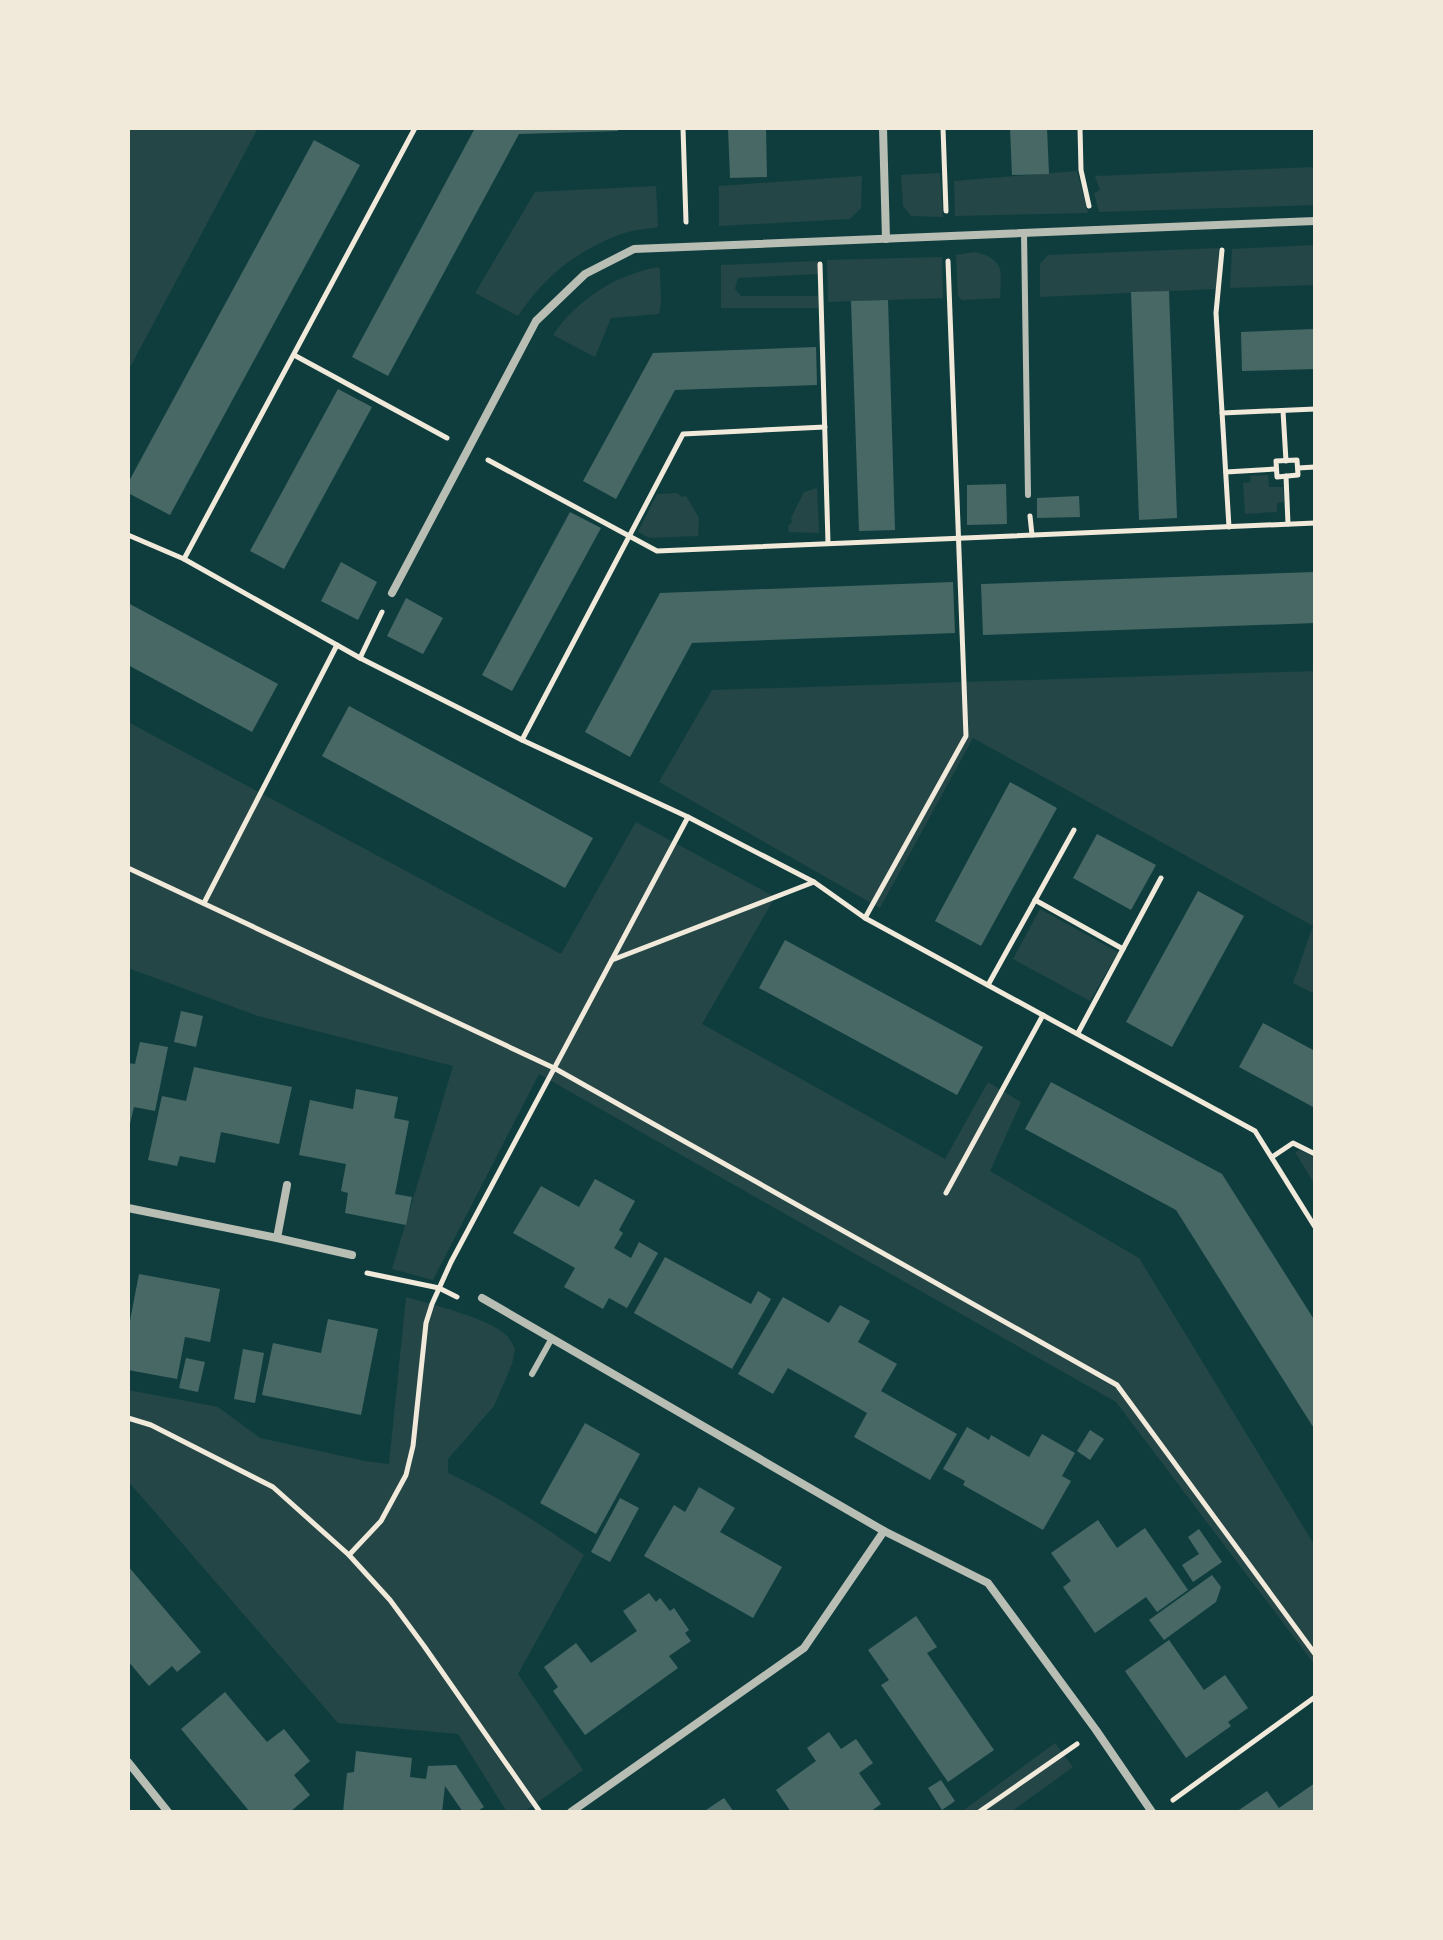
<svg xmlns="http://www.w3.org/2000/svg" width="1443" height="1940" viewBox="0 0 1443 1940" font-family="'Roboto Condensed',sans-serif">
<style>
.green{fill:#244646}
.building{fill:#486865}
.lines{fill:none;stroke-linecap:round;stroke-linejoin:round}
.path{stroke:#f1e9da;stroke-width:5}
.service{stroke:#b8beb3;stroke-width:6}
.minor{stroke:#b8beb3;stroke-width:8}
</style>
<rect width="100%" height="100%" fill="#0f3d3e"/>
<g class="green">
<polygon points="128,128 258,128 128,371"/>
<polygon points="1315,167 1315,205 1099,212 1094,193 1100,190 1095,176"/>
<polygon points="1077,171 1088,213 955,216 954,181"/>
<polygon points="940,173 943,217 911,216 903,206 901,175"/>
<polygon points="862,176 861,208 850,219 719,226 719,186"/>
<path d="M656,186L658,227C646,229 632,230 621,234C576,251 544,277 518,316L475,293L535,192Z"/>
<polygon points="1315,245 1315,285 1230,288 1232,249"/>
<polygon points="1219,248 1216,289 1040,297 1040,264 1048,255"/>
<path d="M975,252C1006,260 1001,271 1000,298L962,300L958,296L956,255Z"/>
<polygon points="942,257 943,298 828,302 827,260"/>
<polygon points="819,261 818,274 738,278 735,289 741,296 818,296 818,308 721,308 721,265"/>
<path d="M659,267L660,271L661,302L659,314L611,318L595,357L553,335C577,300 616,274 659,267Z"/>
<polygon points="1268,475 1269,487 1283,487 1284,502 1277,503 1277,512 1245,514 1243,483 1251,482 1250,476"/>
<polygon points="817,488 819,533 789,532 788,526 792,522 791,518 804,492"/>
<polygon points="677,493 682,497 686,496 699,518 698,536 649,538 638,532 657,494"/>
<polygon points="1315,671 1315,994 1293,983 1313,926 973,738 880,908 659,782 712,690"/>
<polygon points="128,722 561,954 636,822 775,897 702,1024 945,1159 988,1082 1021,1102 990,1171 1139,1258 1315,1546 1315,1665 1116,1402 539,1074 433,1280 392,1269 453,1066 258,1016 128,968"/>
<polygon points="1040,909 1118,952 1090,1001 1013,959"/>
<polygon points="1300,1150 1315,1158 1315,1185 1295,1152"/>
<path d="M406,1297C430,1304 493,1319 508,1337C511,1341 513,1345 515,1349L512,1364L494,1406L448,1459V1473C499,1497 538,1522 584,1555L518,1674L583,1770L524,1812H507L458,1734L338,1723L128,1481V1390L218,1407L260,1438L365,1461L389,1464Z"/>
<polygon points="1055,1743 1073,1767 1011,1812 961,1812"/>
</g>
<g class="building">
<polygon points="475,128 618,128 618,131 519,134 388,376 352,357"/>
<polygon points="728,128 766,128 767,177 730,178"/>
<polygon points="1010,128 1047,128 1049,174 1012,175"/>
<polygon points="314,140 360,165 170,515 128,493 128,483"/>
<polygon points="1169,291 1177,518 1139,520 1131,292"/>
<polygon points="888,300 895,530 859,531 851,301"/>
<polygon points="1315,329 1315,369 1242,371 1241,332"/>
<polygon points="816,347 817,385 675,390 616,499 583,481 653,353"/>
<polygon points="338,389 372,407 284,569 250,551"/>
<polygon points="1006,484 1007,524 967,525 967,485"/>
<polygon points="1079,496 1080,517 1037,518 1037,498"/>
<polygon points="570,512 601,528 512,691 482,675"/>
<polygon points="341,562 377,582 358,620 321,601"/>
<polygon points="1315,572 1315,623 983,635 981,584"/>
<polygon points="953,582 955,633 692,643 630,757 585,732 660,593"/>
<polygon points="406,598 443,618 423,654 387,636"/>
<polygon points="128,603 278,684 252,732 128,665"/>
<polygon points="349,706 593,838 565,888 322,756"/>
<polygon points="1010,782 1057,808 981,946 935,921"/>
<polygon points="1097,834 1156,865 1131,910 1073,878"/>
<polygon points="1198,891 1244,916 1172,1047 1126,1022"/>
<polygon points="785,940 983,1047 957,1095 759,988"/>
<polygon points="181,1011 203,1016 196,1047 174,1042"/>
<polygon points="1263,1023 1315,1051 1315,1108 1239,1067"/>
<polygon points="140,1042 168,1047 155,1111 134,1107 129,1128 128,1128 128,1063 135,1064"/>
<polygon points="194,1067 292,1087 279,1144 221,1132 215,1163 180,1156 177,1166 148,1160 162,1096 186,1101"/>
<polygon points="1051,1082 1222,1174 1315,1321 1315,1430 1176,1210 1025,1129"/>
<polygon points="356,1089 398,1097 394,1118 409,1121 395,1194 412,1197 406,1225 345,1213 348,1193 341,1191 346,1164 299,1155 310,1100 353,1109"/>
<polygon points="595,1179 635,1201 619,1230 623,1233 614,1248 631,1258 639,1242 658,1253 627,1308 609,1298 603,1309 564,1287 575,1268 513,1233 541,1186 579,1207"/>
<polygon points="665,1257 751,1304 758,1291 771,1299 732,1369 634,1313"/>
<polygon points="139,1274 220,1289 210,1342 185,1337 177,1379 128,1370 128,1331"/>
<polygon points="783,1297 829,1323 840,1305 870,1321 858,1342 897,1364 881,1391 957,1434 930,1480 854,1437 867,1413 788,1368 773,1394 738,1374"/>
<polygon points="328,1319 378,1329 361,1415 262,1395 273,1343 321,1353"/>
<polygon points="243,1349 264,1353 255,1403 234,1399"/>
<polygon points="186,1358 205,1362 198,1392 179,1388"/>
<polygon points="585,1423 640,1454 596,1534 540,1503"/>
<polygon points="967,1427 989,1440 991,1435 1029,1457 1042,1434 1075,1453 1062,1476 1071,1481 1043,1530 963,1485 965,1481 943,1469"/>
<polygon points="1090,1430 1104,1439 1090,1460 1077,1451"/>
<polygon points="699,1487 735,1508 720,1532 782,1567 753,1618 644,1556 674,1505 685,1512"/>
<polygon points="620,1498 639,1508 610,1562 591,1552"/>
<polygon points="1098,1520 1117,1548 1145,1528 1188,1590 1157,1612 1146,1597 1095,1633 1063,1587 1071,1581 1051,1553"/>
<polygon points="1199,1529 1222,1562 1193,1582 1182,1565 1199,1554 1188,1537"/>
<polygon points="128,1566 201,1652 177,1672 172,1666 149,1686 128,1661"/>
<polygon points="1212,1575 1221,1587 1216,1602 1164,1640 1149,1620"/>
<polygon points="649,1593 656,1602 660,1598 670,1611 674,1608 689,1630 685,1633 691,1641 669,1656 678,1668 585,1735 553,1691 558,1687 544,1667 576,1643 591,1663 637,1631 623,1611"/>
<polygon points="916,1616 937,1647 927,1653 994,1750 948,1782 881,1685 889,1680 868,1650"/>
<polygon points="1169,1640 1204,1690 1225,1675 1248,1708 1228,1722 1231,1726 1186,1758 1125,1671"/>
<polygon points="225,1692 267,1742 284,1729 310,1761 294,1775 310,1795 290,1812 250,1812 181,1729"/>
<polygon points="829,1732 841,1749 856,1739 873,1763 859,1773 881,1804 870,1812 791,1812 776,1790 816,1761 807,1748"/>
<polygon points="356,1751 412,1758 410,1777 426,1779 428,1766 456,1765 484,1807 476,1812 463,1812 445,1786 442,1812 343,1812 347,1773 354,1772"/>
<polygon points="941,1780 955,1801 942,1810 928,1788"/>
<polygon points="1315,1783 1315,1812 1236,1812 1267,1791 1279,1808"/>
<polygon points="724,1798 734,1812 703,1812"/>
</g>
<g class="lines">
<g class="path">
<polyline points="683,128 686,222"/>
<polyline points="943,128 946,211"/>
<polyline points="1080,128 1081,170 1089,206"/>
<polyline points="1222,250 1216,313 1229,527"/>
<polyline points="820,264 828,543"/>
<polyline points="294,355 447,438"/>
<polyline points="1283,411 1286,461"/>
<polyline points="1222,413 1315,409"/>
<polyline points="488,460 657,551 1315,523"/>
<polygon points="1297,460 1298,475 1277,477 1276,461"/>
<polyline points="1298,468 1315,467"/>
<polyline points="1226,472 1276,469"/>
<polyline points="1286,476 1288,524"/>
<polyline points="1030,516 1032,535"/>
<polyline points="128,535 184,559 360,658 522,740 688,817 814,882 865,918 1255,1131 1315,1227"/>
<polyline points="184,559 415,128"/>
<polyline points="360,658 382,612"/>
<polyline points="522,740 683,434 825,427"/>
<polyline points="128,868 554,1068 1117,1385 1315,1654"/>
<polyline points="1035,900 1123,949"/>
<polyline points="204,903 337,645"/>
<polyline points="865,918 966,736 948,261"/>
<polyline points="612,960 814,882"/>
<polyline points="988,985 1074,830"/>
<polyline points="1078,1033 1161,878"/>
<polyline points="1272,1157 1293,1143 1315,1154"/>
<polyline points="946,1193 1043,1015"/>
<polyline points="367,1273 439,1288 457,1297"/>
<polyline points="128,1418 151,1425 273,1487 349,1555 390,1600 424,1646 540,1812"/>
<polyline points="349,1555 381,1521 406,1475 413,1446 426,1323 432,1304 451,1262 688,817"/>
<polyline points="1173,1800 1315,1697"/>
<polyline points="979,1812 1077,1744"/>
</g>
<g class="service">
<polyline points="1024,233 1028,495"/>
<polyline points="532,1374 552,1338"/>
</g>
<g class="minor">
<polyline points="883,128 886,239"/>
<polyline points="392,593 536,321 585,274 634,249 1315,221"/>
<polyline points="128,1208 277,1238 352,1255"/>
<polyline points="277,1238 287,1185"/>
<polyline points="482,1298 884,1531 988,1583 1096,1730 1152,1812"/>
<polyline points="128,1762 168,1812"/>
<polyline points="571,1812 804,1648 884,1531"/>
</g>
</g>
<rect width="1443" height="1940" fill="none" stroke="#f1e9da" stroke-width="260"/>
</svg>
